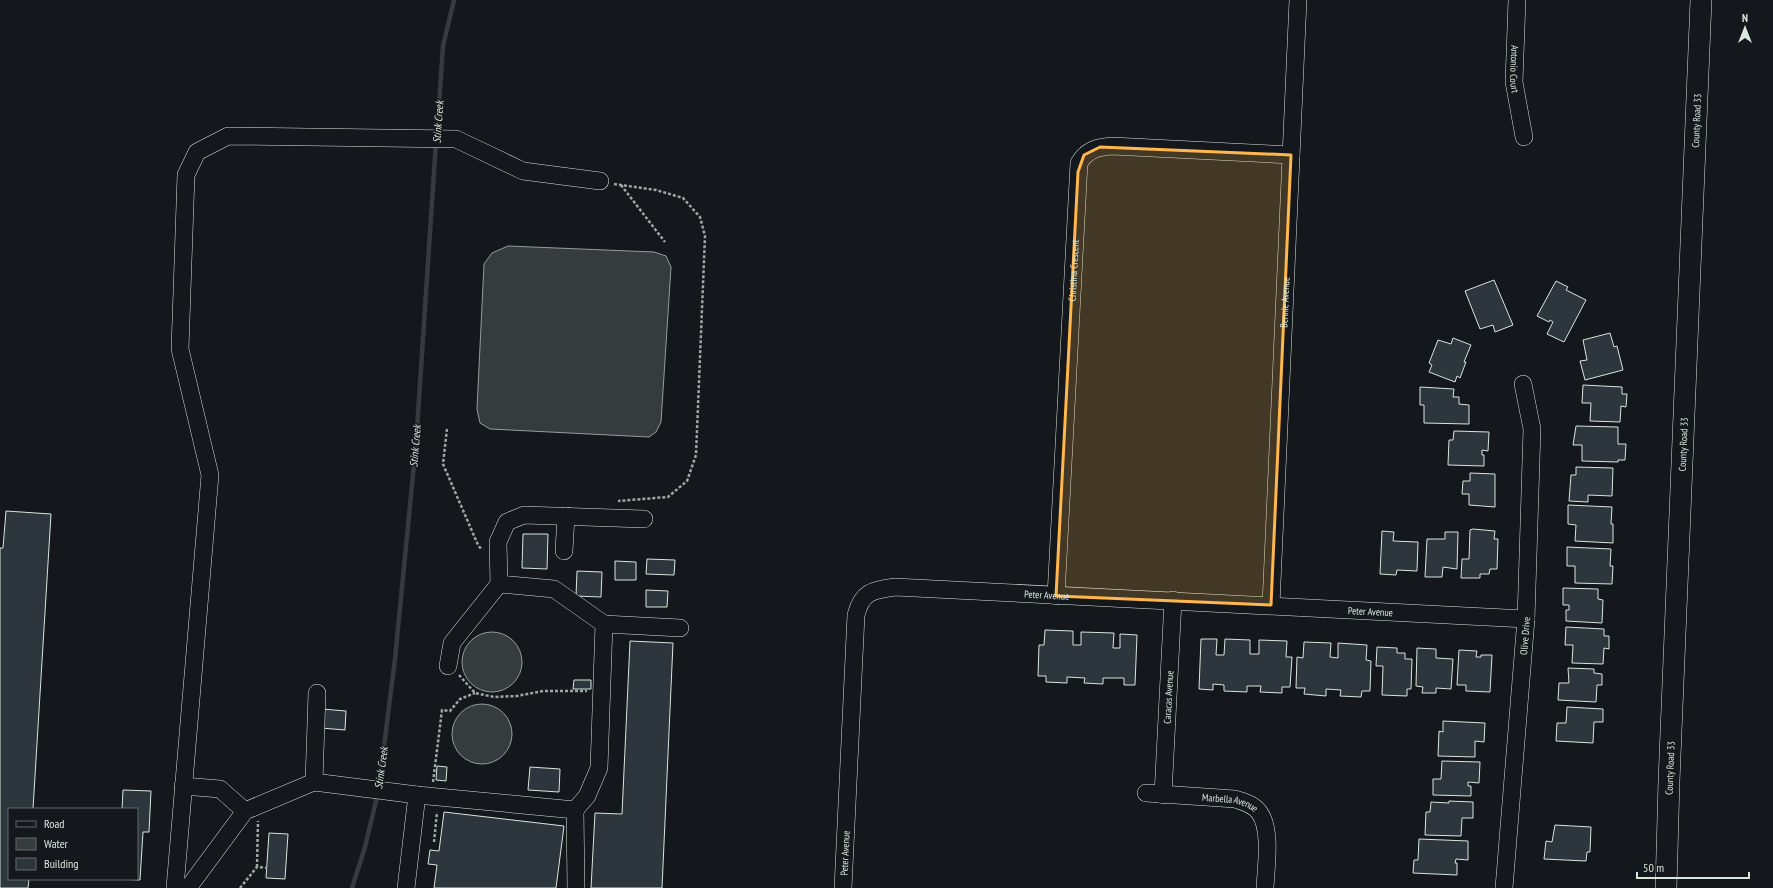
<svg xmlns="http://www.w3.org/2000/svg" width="1773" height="888" viewBox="0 0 1773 888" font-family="'PT Sans Narrow',sans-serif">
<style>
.water{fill:#363b3e;stroke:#939e99}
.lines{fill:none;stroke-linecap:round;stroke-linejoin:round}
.stream{stroke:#363b3e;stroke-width:4.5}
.building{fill:#2c363c;stroke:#d8e6dc}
.minor-casing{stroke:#d8e6dc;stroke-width:18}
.major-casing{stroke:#d8e6dc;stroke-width:22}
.path{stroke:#9da8a2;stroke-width:2.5;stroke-dasharray:3 2;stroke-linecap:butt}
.minor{stroke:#14181c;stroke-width:17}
.major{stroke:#14181c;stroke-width:21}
.marked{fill:#ffb74d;fill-opacity:0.2;stroke:#ffb74d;stroke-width:3;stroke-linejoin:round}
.labels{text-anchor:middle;stroke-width:3;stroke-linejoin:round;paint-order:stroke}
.street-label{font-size:10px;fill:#d8e6dc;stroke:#14181c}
.water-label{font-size:11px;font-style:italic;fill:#d8e6dc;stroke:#14181c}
</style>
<rect width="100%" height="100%" fill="#14181c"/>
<g class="water">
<polygon points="508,246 654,252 666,256 671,267 661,422 656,432 649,437 490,429 480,423 477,409 484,264 492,253"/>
<circle cx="492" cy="662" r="30"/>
<circle cx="482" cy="734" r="30"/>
</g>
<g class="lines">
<g class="stream">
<polyline points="437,135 443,46 454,0"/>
<polyline points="379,786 395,659 416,444 436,142"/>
<polyline points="352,888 365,847 378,793"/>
</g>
</g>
<g class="building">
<polygon points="1494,280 1513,325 1495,332 1493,325 1480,329 1465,291"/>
<polygon points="1556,281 1568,287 1566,290 1586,300 1564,342 1547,334 1553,322 1550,320 1549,322 1537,316"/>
<polygon points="1610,333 1614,347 1617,346 1623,370 1585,380 1580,361 1587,360 1583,340"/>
<polygon points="1453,338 1471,345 1464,362 1466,362 1460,378 1457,376 1455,382 1429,372 1432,365 1429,363 1438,340 1451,344"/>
<polygon points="1583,385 1622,387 1622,394 1627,394 1626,407 1621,406 1620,422 1590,421 1591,403 1582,403"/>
<polygon points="1420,387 1454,389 1453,397 1459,397 1459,404 1469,405 1469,424 1424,423 1424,405 1420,405"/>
<polygon points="1576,426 1618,427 1618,444 1626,444 1625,460 1618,460 1618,462 1582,461 1582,445 1573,445"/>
<polygon points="1454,431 1489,432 1488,451 1482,450 1482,455 1484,455 1484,466 1448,465 1449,440 1453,440"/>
<polygon points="1576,467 1613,468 1612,496 1588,495 1588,502 1569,501 1571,475 1576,475"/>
<polygon points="1470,473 1495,474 1495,507 1469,505 1469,494 1462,494 1463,481 1470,481"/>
<polygon points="1568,505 1612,507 1611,524 1613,524 1613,543 1575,541 1576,525 1568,524"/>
<polygon points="6,511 51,514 33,809 9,809 9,879 29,879 28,888 0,888 0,548 3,548"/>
<polygon points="1473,529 1495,531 1494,539 1498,539 1497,569 1490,569 1489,574 1480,574 1480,578 1461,578 1462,559 1469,559 1470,530"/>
<polygon points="1382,531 1394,532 1393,541 1418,542 1417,571 1397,570 1396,575 1380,574"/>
<polygon points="1445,532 1458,532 1457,569 1443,567 1442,577 1425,577 1427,539 1445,539"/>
<polygon points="523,534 548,534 547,569 522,568"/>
<polygon points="1567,547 1611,549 1610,566 1613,566 1612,584 1575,583 1575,566 1567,566"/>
<polygon points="647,559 675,560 674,575 646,574"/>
<polygon points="615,561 636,562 636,580 615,580"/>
<polygon points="577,571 602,572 601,597 576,596"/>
<polygon points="1563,588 1598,589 1598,599 1603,600 1602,623 1566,621 1566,610 1569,610 1569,605 1563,605"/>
<polygon points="646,590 668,591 667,607 646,607"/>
<polygon points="1566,627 1604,629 1604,636 1609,636 1609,649 1604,648 1603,664 1572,663 1573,645 1565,645"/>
<polygon points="1045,630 1073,631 1073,645 1081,645 1081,632 1114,633 1113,648 1120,648 1120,634 1137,635 1135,685 1124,685 1124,678 1103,678 1103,684 1084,683 1085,678 1067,677 1067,683 1046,682 1046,676 1038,676 1039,645 1044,645"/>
<polygon points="1201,639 1217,639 1216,655 1224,655 1225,639 1250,640 1250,654 1259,654 1259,640 1287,641 1286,657 1292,657 1290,687 1282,687 1282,693 1260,692 1261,686 1247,686 1247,692 1224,691 1224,685 1213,684 1213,690 1199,689"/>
<polygon points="630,641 673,643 662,888 591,888 595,813 622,814"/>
<polygon points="1304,642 1331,643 1330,657 1338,658 1338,643 1367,645 1366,660 1371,661 1370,691 1362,691 1361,697 1340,696 1341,690 1326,689 1326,696 1304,694 1305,688 1296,688 1297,657 1303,658"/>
<polygon points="1377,647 1397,648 1397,653 1405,653 1405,659 1412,659 1411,689 1407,689 1407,696 1382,695 1383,666 1376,666"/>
<polygon points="1417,648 1436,649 1436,658 1453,659 1451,689 1436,688 1436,693 1422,693 1423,687 1416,686"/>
<polygon points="1459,650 1477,651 1476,657 1481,657 1481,655 1492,655 1490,692 1466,691 1466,685 1457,685"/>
<polygon points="1568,668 1594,669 1594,673 1602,674 1602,685 1597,685 1596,702 1558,700 1559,683 1569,683"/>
<polygon points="574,680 591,680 591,689 573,689"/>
<polygon points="1567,707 1603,709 1603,722 1594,722 1593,743 1556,741 1557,723 1566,723"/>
<polygon points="322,709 346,711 345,730 321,728"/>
<polygon points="1443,721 1485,723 1484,742 1475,741 1475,757 1438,756 1439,731 1443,732"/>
<polygon points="1442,761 1480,762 1479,783 1468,782 1468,786 1471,786 1471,796 1433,795 1433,779 1441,779"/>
<polygon points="437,766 447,767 446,781 436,780"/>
<polygon points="530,767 560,769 559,792 528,790"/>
<polygon points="123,790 151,791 149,832 143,832 140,880 118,879 137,879 137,809 122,809"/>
<polygon points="1449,801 1473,802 1473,818 1462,818 1461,836 1425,835 1426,812 1430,812 1431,802 1449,803"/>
<polygon points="444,812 564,826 556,888 434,888 437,865 428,864 430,850 439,851"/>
<polygon points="1555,825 1591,827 1590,852 1587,852 1586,861 1544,859 1546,841 1552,842"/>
<polygon points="269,833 288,834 285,879 266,878"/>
<polygon points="1419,839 1468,841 1468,860 1456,859 1455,863 1457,863 1457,875 1413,873 1414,860 1418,860"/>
</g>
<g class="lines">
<defs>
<g id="minor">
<path id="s1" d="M1517,0L1514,82L1524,137"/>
<polyline points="564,551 566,516"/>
<path id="s2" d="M1056,596L1079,163C1087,150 1097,147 1112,146L1291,155"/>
<path id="s3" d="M1271,605L1298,0"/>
<polyline points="604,624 680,628"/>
<polyline points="448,666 452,643 499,584"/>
<polyline points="314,782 317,693"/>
<polyline points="183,786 220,789 245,811"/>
<path id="s4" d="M1146,793L1235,799C1244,802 1253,804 1259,812C1272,829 1266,867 1265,888"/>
<path id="s5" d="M1163,795L1173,600"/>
<polyline points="575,810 587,796 599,768 604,624 554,589 499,584 498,542 507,522 524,515 644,519"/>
<polyline points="175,888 210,475 180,349 186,175 197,152 228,136 456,139 523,171 600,181"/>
<polyline points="188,888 245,811 314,782 417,795 575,810 576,888"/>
<polyline points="406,888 417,795"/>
<path id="s6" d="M843,888L856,615C862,592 872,590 895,587L1526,619"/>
<path id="s7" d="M1504,888L1526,619L1532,429L1523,384"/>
</g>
<g id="major">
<path id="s8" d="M1666,888L1669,781L1701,0"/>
</g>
</defs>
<use href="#minor" class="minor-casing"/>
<use href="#major" class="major-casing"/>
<g class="path">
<polyline points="614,184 656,190 683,198 700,217 705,236 696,455 687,481 668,497 618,501"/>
<polyline points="621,185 665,242"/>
<polyline points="447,429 443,464 478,545 482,550"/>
<polyline points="459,675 475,693 494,697 517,696 543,691 587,691"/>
<polyline points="433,782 442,710 450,711 460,699 475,693"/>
<polyline points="434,842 437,812"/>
<polyline points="257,867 258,821"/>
<polyline points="240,888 257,867 267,868"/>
</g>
<use href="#minor" class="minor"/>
<use href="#major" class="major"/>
</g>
<path class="marked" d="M1100,147L1291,155L1271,605L1056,596L1078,172L1084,155Z"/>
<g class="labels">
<g class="street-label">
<text dy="4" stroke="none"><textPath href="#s1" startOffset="69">Antonio Court</textPath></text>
<text dy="4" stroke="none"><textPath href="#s8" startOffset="768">County Road 33</textPath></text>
<text dy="4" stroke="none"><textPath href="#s2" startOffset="326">Christina Crescent</textPath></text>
<text dy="4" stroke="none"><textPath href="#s3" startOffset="303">Bennie Avenue</textPath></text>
<text dy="4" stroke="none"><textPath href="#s8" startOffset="444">County Road 33</textPath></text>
<text dy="4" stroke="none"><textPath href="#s6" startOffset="478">Peter Avenue</textPath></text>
<text dy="4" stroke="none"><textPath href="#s6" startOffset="802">Peter Avenue</textPath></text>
<text dy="4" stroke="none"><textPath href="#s7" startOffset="253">Olive Drive</textPath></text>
<text dy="4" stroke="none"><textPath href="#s5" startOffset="98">Caracas Avenue</textPath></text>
<text dy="4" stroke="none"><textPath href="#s8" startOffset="120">County Road 33</textPath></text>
<text dy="4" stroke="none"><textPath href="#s4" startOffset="85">Marbella Avenue</textPath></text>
<text dy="4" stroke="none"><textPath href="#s6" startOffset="35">Peter Avenue</textPath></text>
</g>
<g class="water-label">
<text transform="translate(438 122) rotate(-86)" y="4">Stink Creek</text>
<text transform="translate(415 446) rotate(-85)" y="4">Stink Creek</text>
<text transform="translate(381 768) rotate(-82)" y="4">Stink Creek</text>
</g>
</g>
<rect x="8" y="808" width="130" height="72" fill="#14181c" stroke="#626a69"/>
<rect x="16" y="821" width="20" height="6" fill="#14181c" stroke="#626a69"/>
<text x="44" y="828" font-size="12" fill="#d8e6dc">Road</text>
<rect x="16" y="838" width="20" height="12" fill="#363b3e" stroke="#626a69"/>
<text x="44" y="848" font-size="12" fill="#d8e6dc">Water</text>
<rect x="16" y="858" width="20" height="12" fill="#2c363c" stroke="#626a69"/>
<text x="44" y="868" font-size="12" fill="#d8e6dc">Building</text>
<g transform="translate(1745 28)" stroke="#14181c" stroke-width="3" paint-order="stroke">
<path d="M0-3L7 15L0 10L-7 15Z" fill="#d8e6dc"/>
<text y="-6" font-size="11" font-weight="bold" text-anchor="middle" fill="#d8e6dc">N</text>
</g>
<path d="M1637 872v6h112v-6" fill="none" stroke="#d8e6dc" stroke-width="2"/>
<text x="1643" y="872" font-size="12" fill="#d8e6dc" stroke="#14181c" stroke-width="3" paint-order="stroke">50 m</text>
</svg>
